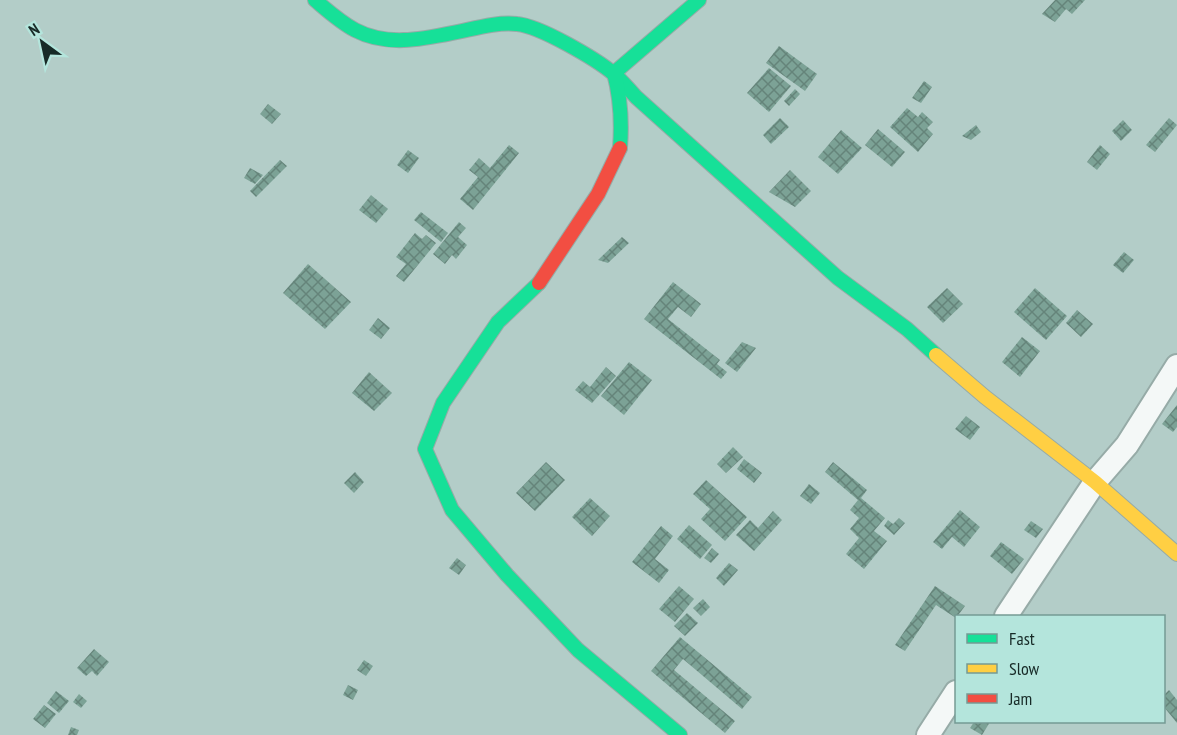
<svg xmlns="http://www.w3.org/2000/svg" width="1177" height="735" viewBox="0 0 1177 735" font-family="'PT Sans Narrow',sans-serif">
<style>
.building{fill:url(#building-cross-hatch)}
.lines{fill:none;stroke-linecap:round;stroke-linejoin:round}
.street-casing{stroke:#96aba7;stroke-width:26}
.fast-casing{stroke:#96aba7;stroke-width:16}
.slow-casing{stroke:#96aba7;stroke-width:16}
.jam-casing{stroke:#96aba7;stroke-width:16}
.street{stroke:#f4f8f7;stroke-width:22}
.fast{stroke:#16e098;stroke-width:14}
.slow{stroke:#ffcf43;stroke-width:14}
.jam{stroke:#f24e42;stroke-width:14}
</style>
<defs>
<pattern id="building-cross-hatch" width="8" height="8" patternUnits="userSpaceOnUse" patternTransform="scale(1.5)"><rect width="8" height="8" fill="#7ca296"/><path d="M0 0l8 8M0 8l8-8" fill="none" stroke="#65847a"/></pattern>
</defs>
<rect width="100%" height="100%" fill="#b3cdc8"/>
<g class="building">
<polygon points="1055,0 1085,0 1072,14 1066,9 1055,22 1042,14"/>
<polygon points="779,46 817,74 805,91 766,63"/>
<polygon points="769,68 791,86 769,112 747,93"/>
<polygon points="924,81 932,87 921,103 912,98"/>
<polygon points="795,89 800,94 789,106 784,101"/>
<polygon points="268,104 281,114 272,124 260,114"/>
<polygon points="907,108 918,117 922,112 933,122 927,128 933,134 918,152 890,127"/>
<polygon points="780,118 789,127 771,144 763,135"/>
<polygon points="1169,118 1177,125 1155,152 1146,145"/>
<polygon points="1123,120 1132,130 1121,141 1112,131"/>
<polygon points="976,125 981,132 971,140 962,136"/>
<polygon points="878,129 905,152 892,167 865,145"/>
<polygon points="841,130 862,148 838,174 818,157"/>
<polygon points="509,145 519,153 473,210 460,199 478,177 469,170 479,158 490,168"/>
<polygon points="1100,145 1110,154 1097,170 1087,162"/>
<polygon points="408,150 419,158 408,173 397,165"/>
<polygon points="280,160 287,166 256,197 250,191"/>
<polygon points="250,168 263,175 255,184 244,178"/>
<polygon points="790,170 811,191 795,207 769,192"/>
<polygon points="371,195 388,209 376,223 359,210"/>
<polygon points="421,212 448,233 441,242 414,220"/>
<polygon points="459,222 466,228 458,237 467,245 456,259 452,255 445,264 433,254"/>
<polygon points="415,233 422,239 426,235 436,243 404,282 396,276 406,264 396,257"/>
<polygon points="622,237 629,243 608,263 598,260"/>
<polygon points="1124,252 1134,260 1123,273 1113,265"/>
<polygon points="308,264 351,302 325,329 283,293"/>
<polygon points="673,282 701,304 691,317 678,307 668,319 720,360 717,364 727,372 721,379 644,319"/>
<polygon points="947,288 963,304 943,323 927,307"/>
<polygon points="1035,288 1067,316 1046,340 1014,312"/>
<polygon points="1077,310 1093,324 1081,337 1066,323"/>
<polygon points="378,318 390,328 381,339 369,330"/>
<polygon points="1022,337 1040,351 1020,377 1002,362"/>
<polygon points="742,342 756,348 737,372 725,363"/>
<polygon points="629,362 652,380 624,415 601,396"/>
<polygon points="606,367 616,376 592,403 575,390 583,381 590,387"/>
<polygon points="369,372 392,393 374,411 352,393"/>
<polygon points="1177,405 1177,427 1173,432 1162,424"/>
<polygon points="966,416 980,427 970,440 955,429"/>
<polygon points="733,447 743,457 726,473 717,464"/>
<polygon points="744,459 762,473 754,483 737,469"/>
<polygon points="546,462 565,480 535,511 516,493"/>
<polygon points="833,462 867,490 861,498 885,518 874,531 887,541 864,569 846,554 859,538 850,529 859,518 850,510 858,500 825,472"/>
<polygon points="355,472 364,482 354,493 344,483"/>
<polygon points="706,480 747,517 725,541 701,519 710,509 693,494"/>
<polygon points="809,484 820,493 811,504 800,496"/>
<polygon points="590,498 610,516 592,536 572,517"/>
<polygon points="960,510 980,527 964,547 952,537 942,549 933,542"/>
<polygon points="773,511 782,520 754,551 736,535 750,520 758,528"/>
<polygon points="899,518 905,523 894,535 884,526 888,520 893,524"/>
<polygon points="1031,521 1043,529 1036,538 1024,530"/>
<polygon points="689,525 712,545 700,559 677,539"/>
<polygon points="661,526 673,536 655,559 669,570 659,583 632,562"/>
<polygon points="1001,542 1024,559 1012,574 990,556"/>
<polygon points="712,548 719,554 711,563 704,558"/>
<polygon points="457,558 466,565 459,575 449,568"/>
<polygon points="729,563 738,570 724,586 716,578"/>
<polygon points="679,586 694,599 675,622 659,609"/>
<polygon points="935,586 965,606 956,618 936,605 905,651 895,645"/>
<polygon points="703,599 710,607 701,616 693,608"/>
<polygon points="687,613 698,623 685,636 674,626"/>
<polygon points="680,637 752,697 742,709 683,659 674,670 735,721 725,733 651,671"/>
<polygon points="94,649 109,662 97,676 92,671 86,676 77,668"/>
<polygon points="364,660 373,666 366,676 357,670"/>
<polygon points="348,685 358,690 353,700 343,695"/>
<polygon points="1169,690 1177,700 1177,723 1164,707 1164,695"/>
<polygon points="56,691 69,701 59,713 47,703"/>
<polygon points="79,694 87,701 81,708 73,702"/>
<polygon points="44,705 56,714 45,728 33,719"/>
<polygon points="974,722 990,722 982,735 970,728"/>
<polygon points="71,727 79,730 77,735 68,735"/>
</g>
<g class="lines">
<defs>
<g id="street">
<polyline points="1006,616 1095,482 1127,445 1177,366"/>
<polyline points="928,735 956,692"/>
</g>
<g id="fast">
<path d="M315,0C328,11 340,22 355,30C389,48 427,38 462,31C480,27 499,22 517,24C540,26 596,59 614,74C622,81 629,89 636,97L838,278L907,329L936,355"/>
<path d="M620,148C622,122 621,99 614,73L699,0"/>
<polyline points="539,283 498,322 443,403 425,449 452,510 507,575 578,650 680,735"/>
</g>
<polyline id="slow" points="936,355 985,397 1095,482 1177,554"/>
<polyline id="jam" points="539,283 598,194 620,148"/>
</defs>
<use href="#street" class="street-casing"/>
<use href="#fast" class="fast-casing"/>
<use href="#slow" class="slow-casing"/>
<use href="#jam" class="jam-casing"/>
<use href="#street" class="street"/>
<use href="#fast" class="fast"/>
<use href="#slow" class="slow"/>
<use href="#jam" class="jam"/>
</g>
<rect x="955" y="615" width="210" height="108" fill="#b4e5dc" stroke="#759a94" stroke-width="1.5"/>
<rect x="967" y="634" width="30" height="9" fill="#16e098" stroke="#759a94" stroke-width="1.5"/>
<text x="1009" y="645" font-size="18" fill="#172a27">Fast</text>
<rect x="967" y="664" width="30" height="9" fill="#ffcf43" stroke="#759a94" stroke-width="1.5"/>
<text x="1009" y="675" font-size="18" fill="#172a27">Slow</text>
<rect x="967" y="694" width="30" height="9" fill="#f24e42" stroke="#759a94" stroke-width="1.5"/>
<text x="1009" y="705" font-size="18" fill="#172a27">Jam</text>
<g transform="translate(42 42) rotate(327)" stroke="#b4e5dc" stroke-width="4.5" paint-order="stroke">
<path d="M0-4.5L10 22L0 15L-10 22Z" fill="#172a27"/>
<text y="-9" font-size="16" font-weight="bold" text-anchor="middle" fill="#172a27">N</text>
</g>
</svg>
